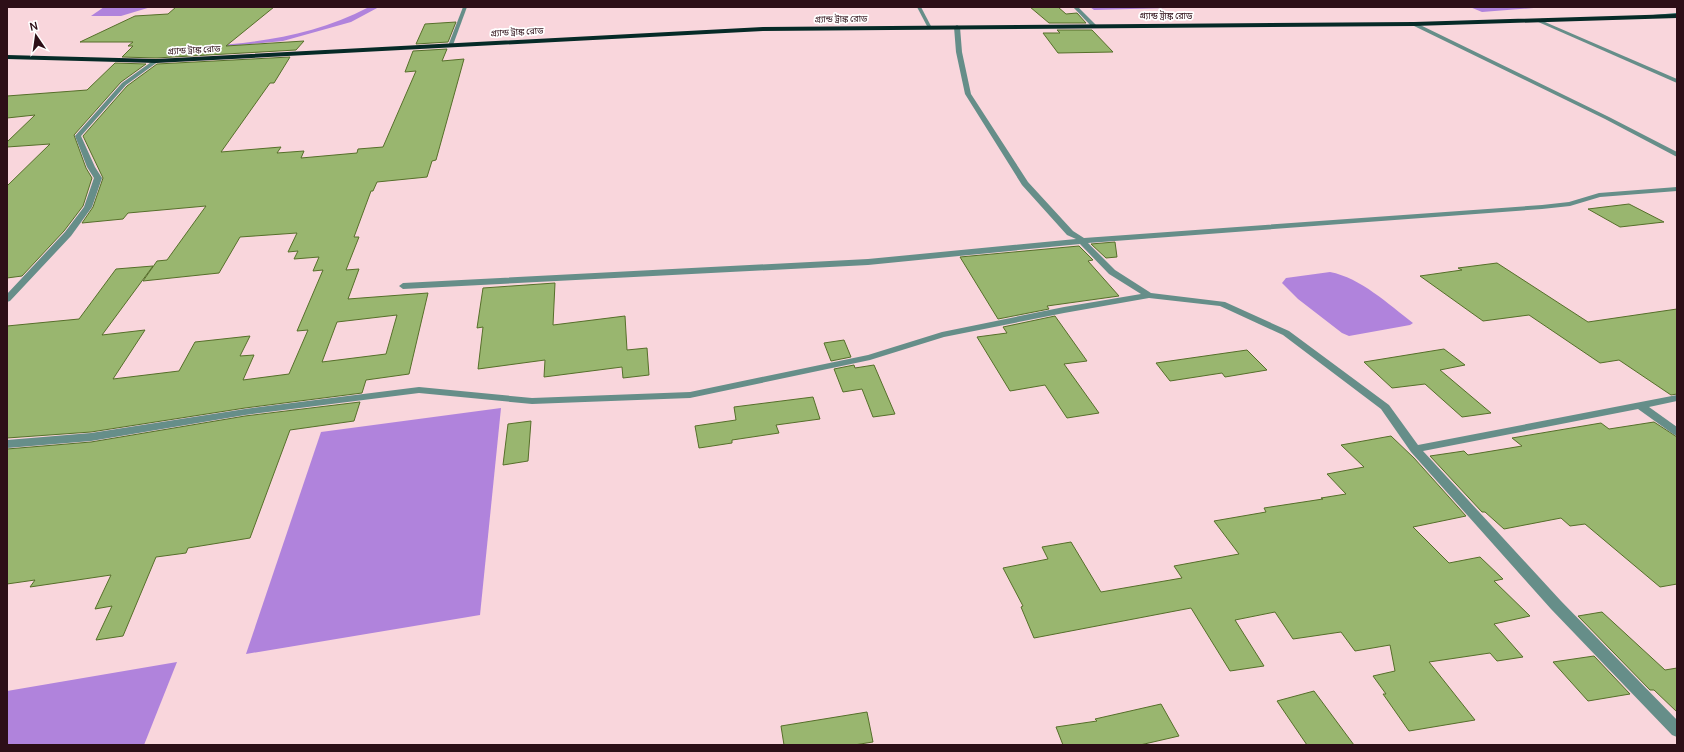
<svg xmlns="http://www.w3.org/2000/svg" width="1684" height="752" viewBox="0 0 1684 752" font-family="Manrope,'Noto Sans Bengali',sans-serif">
<style>
.water{fill:#b083dc}
.building{fill:#99b66f;stroke:#566f2a;fill-rule:evenodd}
.lines{fill:none;stroke-linecap:round;stroke-linejoin:round}
.street{fill:#668e89;fill-rule:evenodd}
.secondary{fill:#216660;fill-rule:evenodd}
.highway{fill:#062a27;fill-rule:evenodd}
.labels{text-anchor:middle;stroke-width:3.5;stroke-linejoin:round;paint-order:stroke}
.far-street-label{font-size:9px;fill:#2d0f17;stroke:#fff}
</style>
<rect width="100%" height="100%" fill="#f9d6dc"/>
<g class="water">
<polygon points="104,7 151,7 121,16 91,16"/>
<path d="M369,7H379L351,22L283,41L143,54L149,50C226,45 298,44 369,7Z"/>
<polygon points="1090,7 1203,7 1094,10"/>
<polygon points="1470,7 1547,7 1482,12"/>
<path d="M1330,272C1361,278 1388,304 1413,323L1410,325L1349,336L1342,333L1298,299L1282,283L1286,278Z"/>
<polygon points="501,408 480,615 246,654 321,432"/>
<polygon points="177,662 144,745 7,745 7,691"/>
</g>
<g class="building">
<polygon points="176,7 274,7 226,46 304,41 296,50 156,58 122,57 133,46 128,46 133,42 80,42 135,16 168,14"/>
<polygon points="1030,7 1058,7 1066,14 1077,13 1086,23 1049,23"/>
<polygon points="456,22 448,42 416,44 425,24"/>
<polygon points="1057,30 1092,30 1113,52 1058,53 1043,33 1060,33"/>
<path d="M447,49L442,61L464,59L436,160L432,161L427,177L377,182L373,191H371L354,237H359L346,270L359,269L348,299L428,293L409,374L366,380L362,393L245,408L91,432L7,438V326L79,319L116,269L153,266L102,335L145,330L113,379L179,371L195,342L250,336L240,356L254,355L243,380L289,374L308,330L297,331L323,270L313,271L319,257L294,259L298,251L288,252L297,233L240,237L219,273L143,281L157,261L167,260L206,206L128,213L123,219L82,223L93,207L103,178L83,136L127,86L157,64L290,57L274,83H270L221,152L281,147L277,153L304,151L301,158L357,153L358,149L383,147L416,71L405,72L413,51ZM397,315L386,354L322,362L337,322Z"/>
<polygon points="115,63 146,64 121,82 74,135 86,168 92,178 83,206 64,231 22,276 7,278 7,186 50,144 7,147 7,142 35,115 7,118 7,96 87,90"/>
<polygon points="1629,204 1664,222 1620,227 1588,209"/>
<polygon points="1115,242 1117,257 1106,258 1091,244"/>
<polygon points="1079,246 1093,260 1088,261 1119,296 1047,306 1049,309 998,319 960,257"/>
<polygon points="1497,263 1588,322 1677,309 1677,394 1671,395 1619,360 1600,363 1529,315 1483,321 1420,276 1462,270 1458,268"/>
<polygon points="555,283 553,325 625,316 627,350 647,348 649,375 623,378 622,367 544,377 545,360 478,369 483,327 477,328 483,288"/>
<polygon points="1055,316 1087,361 1064,364 1099,413 1067,418 1045,385 1010,391 977,337 1007,333 1003,327"/>
<polygon points="844,340 851,357 831,361 824,343"/>
<polygon points="1444,349 1465,365 1440,370 1491,413 1462,417 1425,384 1392,388 1364,362"/>
<polygon points="1247,350 1267,370 1225,377 1222,373 1170,381 1156,363"/>
<polygon points="854,365 855,368 874,365 895,414 873,417 862,389 843,392 834,369"/>
<polygon points="813,397 820,419 776,425 779,433 732,440 732,443 699,448 695,426 736,420 734,407"/>
<polygon points="360,402 354,421 290,430 250,538 188,548 186,553 156,557 123,636 96,640 112,606 95,609 111,575 30,587 35,580 7,584 7,449 91,442 245,416"/>
<polygon points="531,421 528,461 503,465 508,424"/>
<polygon points="1654,422 1677,437 1677,584 1660,587 1585,524 1570,526 1561,518 1504,529 1485,512 1482,512 1430,456 1464,451 1468,455 1522,446 1512,438 1601,423 1609,429"/>
<polygon points="1391,436 1414,458 1466,516 1413,527 1449,563 1480,557 1503,579 1494,581 1530,616 1494,624 1523,657 1497,661 1490,653 1429,662 1475,720 1409,731 1383,694 1386,694 1373,676 1395,671 1390,645 1355,651 1341,632 1293,639 1275,612 1235,620 1264,666 1230,671 1191,608 1034,638 1021,607 1023,606 1003,568 1048,559 1042,547 1071,542 1101,592 1182,578 1174,566 1239,554 1214,521 1266,512 1264,508 1323,499 1321,498 1346,494 1327,474 1364,467 1341,445"/>
<polygon points="1602,612 1665,670 1677,668 1677,712 1654,690 1650,690 1578,616"/>
<polygon points="1594,656 1630,694 1588,701 1553,662"/>
<polygon points="1314,691 1354,745 1307,745 1277,701"/>
<polygon points="1161,704 1179,736 1140,745 1063,745 1056,727 1097,721 1095,719"/>
<polygon points="867,712 873,742 854,745 784,745 781,726"/>
</g>
<g class="lines">
<g class="street">
<polygon points="463,7 467,7 453,45 448,46"/>
<polygon points="917,7 921,7 932,28 928,28"/>
<polygon points="1073,7 1078,7 1096,25 1096,27 1092,27"/>
<polygon points="1538,19 1677,79 1677,83 1536,21"/>
<polygon points="1414,22 1609,117 1677,152 1677,157 1605,119 1412,25"/>
<polygon points="957,25 960,27 962,52 971,94 1028,182 1073,231 1084,238 1542,205 1569,202 1599,193 1677,187 1677,191 1600,197 1570,206 1542,209 1088,243 1115,270 1151,293 1225,302 1289,331 1389,405 1418,445 1677,395 1677,401 1649,407 1677,427 1677,436 1673,434 1638,409 1423,451 1561,601 1677,720 1677,737 1672,735 1551,609 1411,452 1381,409 1283,335 1220,306 1149,298 1064,313 944,337 870,360 690,398 532,404 419,393 245,415 91,441 7,448 7,440 91,433 245,409 419,387 532,398 690,392 868,355 942,332 1064,307 1141,294 1109,274 1080,244 868,265 403,289 399,286 403,283 868,259 1076,239 1067,235 1022,185 965,94 956,52 954,27"/>
<polygon points="154,60 159,61 126,85 81,136 95,167 102,178 92,207 71,236 10,301 7,302 7,294 65,232 84,207 94,178 87,167 75,136 122,83"/>
</g>
<polygon class="secondary" points="1677,13 1677,15 1655,16 1653,15"/>
<polygon class="highway" points="1677,14 1677,18 1414,26 763,31 156,63 7,59 7,55 156,59 763,27 1414,22"/>
</g>
<g class="labels">
<g class="far-street-label">
<text x="1166" y="19">গ্র্যান্ড ট্রাঙ্ক রোড</text>
<text transform="translate(841 19) rotate(-1)" y="3">গ্র্যান্ড ট্রাঙ্ক রোড</text>
<text transform="translate(517 32) rotate(-3)" y="3">গ্র্যান্ড ট্রাঙ্ক রোড</text>
<text transform="translate(194 50) rotate(-3)" y="3">গ্র্যান্ড ট্রাঙ্ক রোড</text>
</g>
</g>
<rect width="1684" height="752" fill="none" stroke="#2d0f17" stroke-width="16"/>
<g transform="translate(36 36) rotate(347)" stroke="#ffffff" stroke-width="3" paint-order="stroke">
<path d="M0-3L7 15L0 10L-7 15Z" fill="#2d0f17"/>
<text y="-6" font-size="11" font-weight="bold" text-anchor="middle" fill="#2d0f17">N</text>
</g>
</svg>
